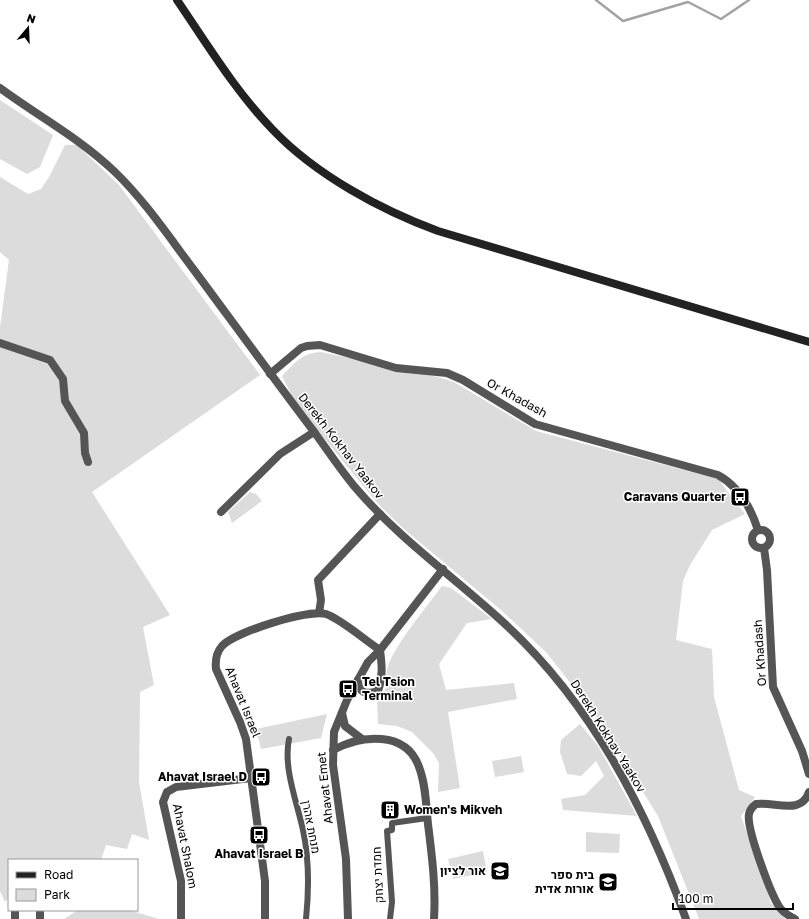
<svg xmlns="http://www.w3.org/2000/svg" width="809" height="919" viewBox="0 0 809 919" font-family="'Golos Text',Heebo,sans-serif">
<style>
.green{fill:#dcdcdc}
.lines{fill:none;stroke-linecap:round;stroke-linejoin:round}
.stream{stroke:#a3a3a3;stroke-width:2.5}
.pedestrian{stroke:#555;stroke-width:6}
.minor{stroke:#555;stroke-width:8}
.tertiary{stroke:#555;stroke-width:8}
.secondary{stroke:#222;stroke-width:8}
.labels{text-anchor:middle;stroke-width:3;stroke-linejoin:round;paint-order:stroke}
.street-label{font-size:12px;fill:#000;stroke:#fff}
.poi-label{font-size:12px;font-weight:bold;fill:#000;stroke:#fff;text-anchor:end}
</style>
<rect width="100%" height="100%" fill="#fff"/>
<g class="green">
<polygon points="0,100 53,135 40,167 27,174 0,159"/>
<polygon points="65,145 77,145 119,185 260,375 92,492 170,615 143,627 154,685 140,692 139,782 149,840 132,834 127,849 106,845 101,860 9,860 9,898 5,902 0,891 0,327 9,260 0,252 0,177 28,194 41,189 49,177"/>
<path d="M321,352L438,377L454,382L536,431L718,479L745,514L712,530L690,565L683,581L676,640L712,649L714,697L739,790L755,797L741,816L771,903L785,919H699L658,816L591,709L546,652L501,610L405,530L379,505L324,438L292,396L282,376C295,363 301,353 321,352Z"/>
<polygon points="250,492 256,494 262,501 232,523 228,512"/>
<path d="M442,586L451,588L492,619L467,623L439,664L446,690L514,683L517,699L448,712L460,788L438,792L439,763L433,753L412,732L397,726L378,724L377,699C390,694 384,678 388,666C396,643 426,608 442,586Z"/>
<polygon points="327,714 321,738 261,749 256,729"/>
<polygon points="580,724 598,746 637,816 563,810 561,799 585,795 604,776 596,761 581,776 567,774 560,752 561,740"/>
<polygon points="521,756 524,772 495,777 492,761"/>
<polygon points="586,832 620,834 619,853 586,852"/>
<polygon points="483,851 487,872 453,879 448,859"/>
<polygon points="78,910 129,910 159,919 64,919"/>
</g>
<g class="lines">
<polyline class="stream" points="596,0 623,21 688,2 721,19 749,0"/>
<g class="pedestrian">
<path d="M289,739C283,768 297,802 303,830C309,858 309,890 306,919"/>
<polyline points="390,919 392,902 387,831 392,830 392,823 427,818"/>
</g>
<g class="minor">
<polyline points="0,343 50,360 63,379 65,401 84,433 85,453 88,462"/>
<path d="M270,374L301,348L307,346L320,345L396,368L447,373L463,380L535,424L718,475C738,486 751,508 758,530"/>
<polyline points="221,512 280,454 314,432"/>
<circle cx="761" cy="539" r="9"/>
<polyline points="764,548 767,570 773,687 802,751 809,774"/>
<polyline points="319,613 321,600 318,580 380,514"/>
<polyline points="342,713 345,726 362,739"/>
<path d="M333,750C361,735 406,730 419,767C426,785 426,806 428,824C432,856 436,887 434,919"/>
<polyline points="40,910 40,919"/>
<polyline points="15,919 15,910"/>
<polyline points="181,919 181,881 163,802 167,792 176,787 251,778"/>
<path d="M265,919V881L246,739L240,722L216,669C215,660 216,653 222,646C235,632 308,609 326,614C341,619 366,641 380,650C382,665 383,677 378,691C366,695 358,693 358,680"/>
<polyline points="348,919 346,859 333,765 334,732 347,700 358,680 368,662 380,650 443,569"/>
<path d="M795,919C789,916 784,913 780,908C771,895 746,828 749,814C750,809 752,807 756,804C774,801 801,816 809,792"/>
</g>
<path class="tertiary" d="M0,88C38,116 81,139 115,172C145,201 169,237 194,270C234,324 274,379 315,433C328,451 340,469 354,486C398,538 454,577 504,623C591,703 646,809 686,919"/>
<path class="secondary" d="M177,0C207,44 236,92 273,130C316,175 381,210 438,231L809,342"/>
</g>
<defs>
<symbol id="bus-square" viewBox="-11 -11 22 22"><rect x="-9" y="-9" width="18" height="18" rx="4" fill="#000" stroke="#fff"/><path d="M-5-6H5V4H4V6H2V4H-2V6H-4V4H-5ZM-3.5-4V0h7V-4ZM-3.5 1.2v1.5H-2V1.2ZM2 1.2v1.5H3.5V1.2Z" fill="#fff"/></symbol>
<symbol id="building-square" viewBox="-11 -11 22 22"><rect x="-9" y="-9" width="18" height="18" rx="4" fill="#000" stroke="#fff"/><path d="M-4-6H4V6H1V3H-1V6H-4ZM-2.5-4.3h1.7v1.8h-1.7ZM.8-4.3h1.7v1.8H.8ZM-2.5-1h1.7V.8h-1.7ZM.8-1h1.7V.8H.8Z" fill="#fff"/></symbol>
<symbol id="school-square" viewBox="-11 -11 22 22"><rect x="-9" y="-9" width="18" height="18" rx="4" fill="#000" stroke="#fff"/><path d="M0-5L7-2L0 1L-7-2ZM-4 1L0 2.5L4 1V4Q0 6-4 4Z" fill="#fff"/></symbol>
</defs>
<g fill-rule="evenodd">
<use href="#bus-square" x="729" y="486" width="22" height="22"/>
<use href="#bus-square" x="337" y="678" width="22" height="22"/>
<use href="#bus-square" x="250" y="766" width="22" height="22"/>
<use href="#building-square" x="379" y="799" width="22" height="22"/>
<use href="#bus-square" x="248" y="824" width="22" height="22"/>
<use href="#school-square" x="489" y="860" width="22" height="22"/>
<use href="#school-square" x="597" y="871" width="22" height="22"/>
</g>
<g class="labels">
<g class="street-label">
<text transform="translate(517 398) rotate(29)" y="4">Or Khadash</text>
<text transform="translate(341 446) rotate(52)" y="4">Derekh Kokhav Yaakov</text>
<text transform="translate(760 653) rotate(-94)" y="4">Or Khadash</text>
<text transform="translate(243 702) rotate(68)" y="4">Ahavat Israel</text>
<text transform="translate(608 736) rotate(58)" y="4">Derekh Kokhav Yaakov</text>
<text transform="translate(325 788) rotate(-96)" y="4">Ahavat Emet</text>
<text transform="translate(311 827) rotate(79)" y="4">מנחת אהרן</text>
<text transform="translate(185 846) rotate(79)" y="4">Ahavat Shalom</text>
<text transform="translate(378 875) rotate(-93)" y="4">חמדת יצחק</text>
</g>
<g class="poi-label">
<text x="726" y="501">Caravans Quarter</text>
<text x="362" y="686" text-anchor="start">Tel Tsion<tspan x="362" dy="14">Terminal</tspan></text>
<text x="247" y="781">Ahavat Israel D</text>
<text x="404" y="814" text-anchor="start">Women's Mikveh</text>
<text x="259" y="858" text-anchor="middle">Ahavat Israel B</text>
<text x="486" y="875">אור לציון</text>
<text x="594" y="879">בית ספר<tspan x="594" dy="14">אורות אדית</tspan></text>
</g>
</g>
<rect x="8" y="859" width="130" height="52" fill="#ffffff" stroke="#999999"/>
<rect x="16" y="872" width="20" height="6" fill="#222222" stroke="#999999"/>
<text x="44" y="879" font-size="12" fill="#000000">Road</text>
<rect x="16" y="889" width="20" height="12" fill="#dcdcdc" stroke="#999999"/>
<text x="44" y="899" font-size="12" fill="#000000">Park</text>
<g transform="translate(28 28) rotate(19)" stroke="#ffffff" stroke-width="3" paint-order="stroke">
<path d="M0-3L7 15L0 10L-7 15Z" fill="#000000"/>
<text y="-6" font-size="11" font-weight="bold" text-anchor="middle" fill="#000000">N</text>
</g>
<path d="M673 903v6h120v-6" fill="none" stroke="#000000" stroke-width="2"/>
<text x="679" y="903" font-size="12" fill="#000000" stroke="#ffffff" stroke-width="3" paint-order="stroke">100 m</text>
</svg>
